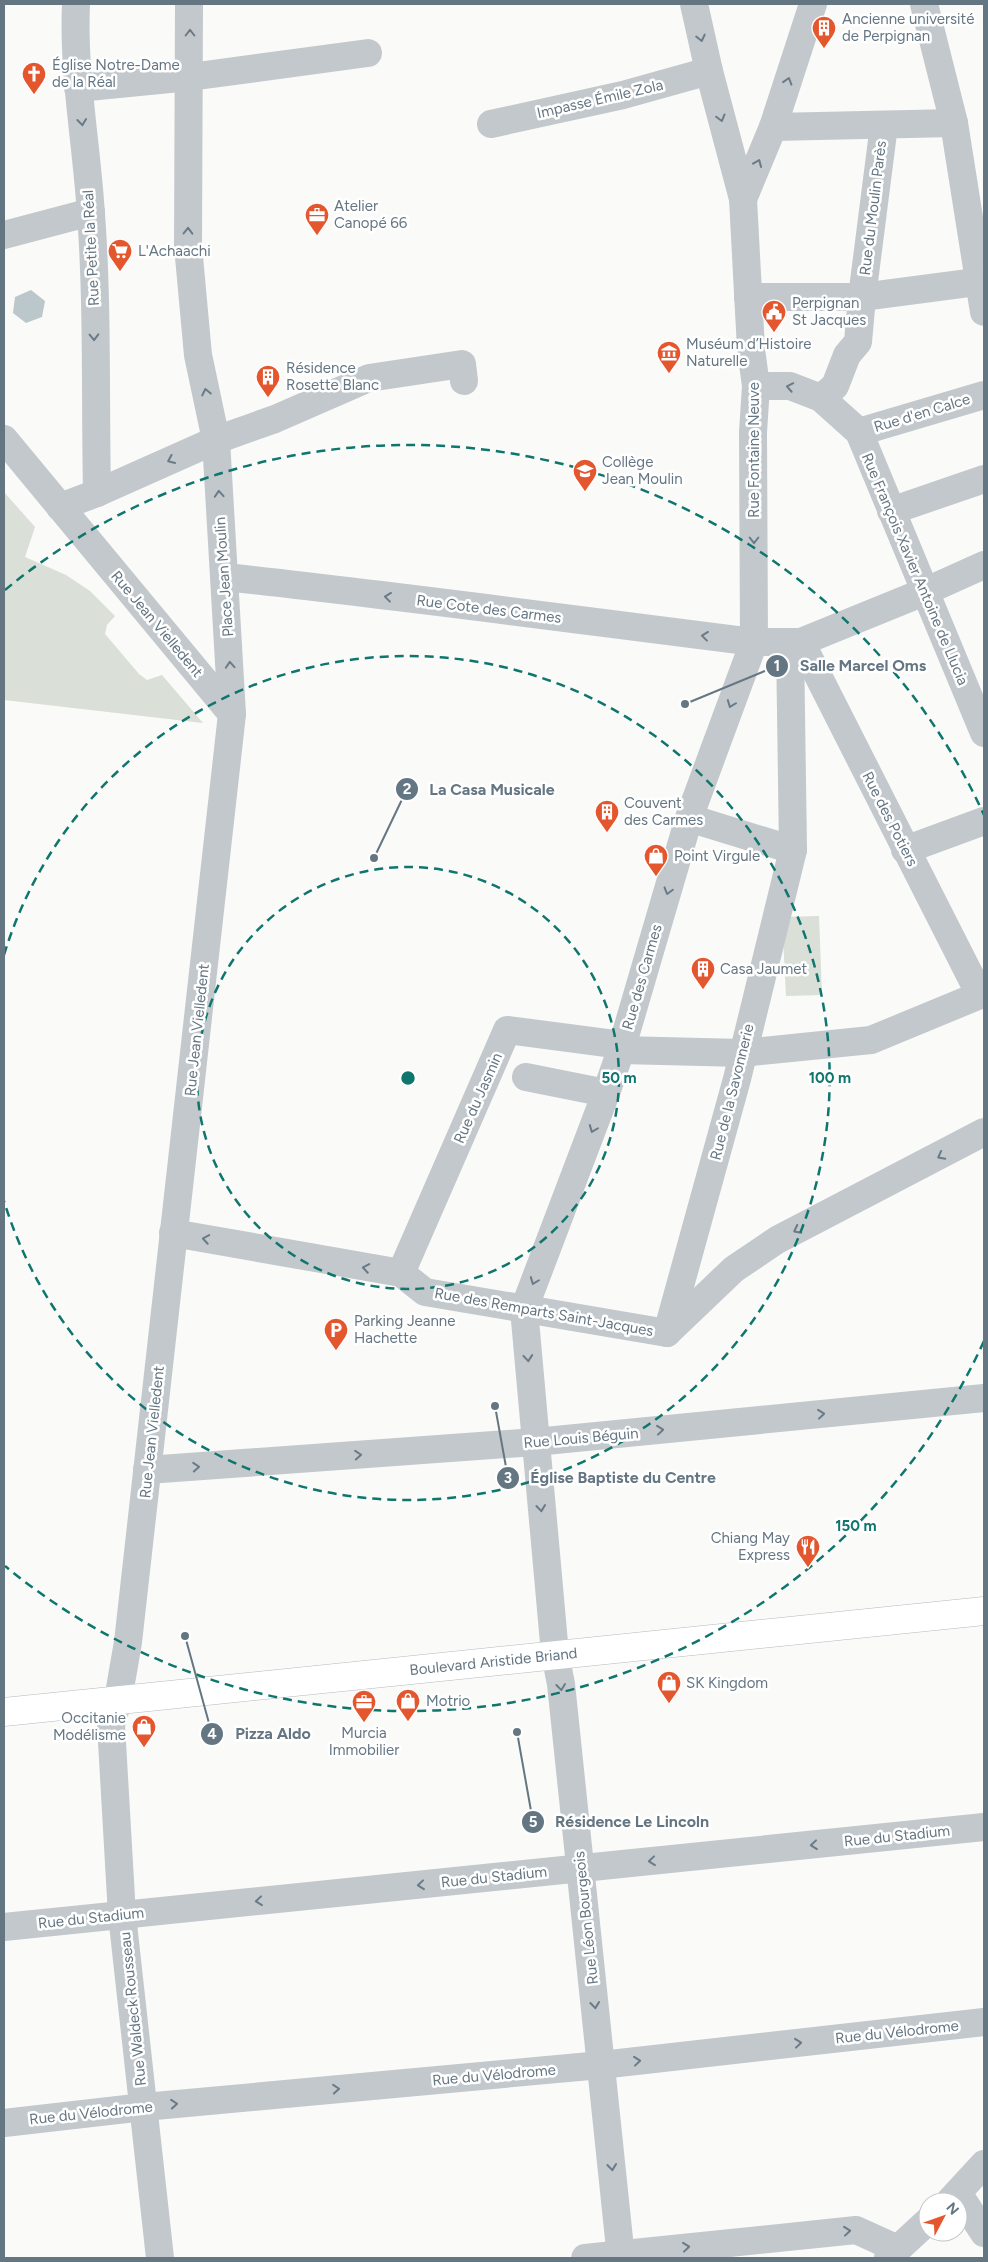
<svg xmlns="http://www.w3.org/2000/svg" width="988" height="2262" viewBox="0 0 988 2262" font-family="Figtree,sans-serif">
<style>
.green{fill:#dadfd7}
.water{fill:#bbc7cb}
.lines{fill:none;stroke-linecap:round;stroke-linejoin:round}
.major-casing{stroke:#b5babe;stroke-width:29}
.minor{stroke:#c3c8cc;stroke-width:28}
.major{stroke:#fff;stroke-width:28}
.oneway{stroke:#6a7a87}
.ring{fill:none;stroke:#0f766e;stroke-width:2.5;stroke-dasharray:9 6}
.labels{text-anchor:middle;stroke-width:5;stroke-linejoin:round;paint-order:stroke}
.poi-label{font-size:15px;fill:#657683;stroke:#fff;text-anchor:start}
.street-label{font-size:15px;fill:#657683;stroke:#fff}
.centre{fill:#0f766e;stroke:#fff;stroke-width:2.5}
.ring-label{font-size:15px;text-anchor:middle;font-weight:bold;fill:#0f766e;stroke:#fff;stroke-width:5;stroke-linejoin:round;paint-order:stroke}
.leader{fill:none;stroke:#657683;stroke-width:2}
.callout-dot{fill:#657683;stroke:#fff;stroke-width:2}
.mark-label{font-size:15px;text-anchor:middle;font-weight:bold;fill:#fff}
.callout-label{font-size:16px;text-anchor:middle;font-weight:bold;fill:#657683;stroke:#fff;stroke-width:5;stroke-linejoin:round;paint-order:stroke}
</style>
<rect width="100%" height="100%" fill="#fafaf8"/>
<g class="green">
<polygon points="4,492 35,527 25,557 66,575 90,591 115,616 107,625 105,634 139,674 147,680 162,675 203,723 4,700"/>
<polygon points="819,916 822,995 786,996 782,917"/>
</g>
<polygon class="water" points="31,290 45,301 42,317 26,323 13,313 15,297"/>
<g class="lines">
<defs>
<g id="major">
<path id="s1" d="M4,1712L984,1611"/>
</g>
</defs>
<use href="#major" class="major-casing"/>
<g class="minor">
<path d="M76,4C73,70 85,135 90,201C98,297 95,396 97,493"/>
<polyline points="924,4 954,123 984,312"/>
<polyline points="78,88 190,77 368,53"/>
<polyline points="491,124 623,95 709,71"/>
<polyline points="773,127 954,123"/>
<polyline points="743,199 773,127 813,4"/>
<polyline points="4,235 91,212"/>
<polyline points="748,297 862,297 984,281"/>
<polyline points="756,386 790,386 821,398 859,432 984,733"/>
<polyline points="821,398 835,386 847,355 858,342 862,297 884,125"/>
<polyline points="859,432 984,395"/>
<polyline points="4,439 232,714"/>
<polyline points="60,507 97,493 216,440 275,419 369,378 462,364 464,381"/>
<polyline points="891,511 984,479"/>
<path d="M225,577C401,596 578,620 754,642H801L924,592L984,565"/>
<polyline points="689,818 793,850 790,643"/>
<polyline points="905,850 984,821"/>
<polyline points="621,1050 742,1053 871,1040 980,995 801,642"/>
<polyline points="526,1077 606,1093"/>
<polyline points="173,1233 401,1273 425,1292 667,1333 734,1269 777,1240 984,1132"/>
<polyline points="401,1273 507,1030 622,1045"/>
<polyline points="667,1333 737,1079 793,850"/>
<polyline points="147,1470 535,1442 984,1398"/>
<polyline points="4,1927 984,1827"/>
<polyline points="4,2123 144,2107 601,2065 984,2022"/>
<polyline points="958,2193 984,2233"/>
<polyline points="949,2202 984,2164"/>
<polyline points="160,2258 122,1915 111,1725 118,1700 128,1642 232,714 216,440 198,355 188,246 189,4"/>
<polyline points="585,2258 856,2230 898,2249"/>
<polyline points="621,2258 561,1684 555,1654 524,1309 606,1093 621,1050 689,818 754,642 753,432 756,386 751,349 743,199 709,71 694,4"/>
<polyline points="888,2258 928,2221"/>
</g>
<use href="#major" class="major"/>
</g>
<defs><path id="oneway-chevron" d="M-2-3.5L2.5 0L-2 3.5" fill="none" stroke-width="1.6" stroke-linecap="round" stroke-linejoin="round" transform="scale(1.25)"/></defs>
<g class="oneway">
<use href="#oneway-chevron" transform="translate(190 33) rotate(-90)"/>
<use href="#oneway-chevron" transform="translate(701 38) rotate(77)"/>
<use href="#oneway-chevron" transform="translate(788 81) rotate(-73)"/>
<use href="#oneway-chevron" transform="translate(721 118) rotate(75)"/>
<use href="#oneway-chevron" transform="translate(82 122) rotate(84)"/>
<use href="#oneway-chevron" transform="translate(758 163) rotate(-67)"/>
<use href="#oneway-chevron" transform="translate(188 231) rotate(-89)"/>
<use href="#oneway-chevron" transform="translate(94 337) rotate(89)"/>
<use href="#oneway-chevron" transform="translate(790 387) rotate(-169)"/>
<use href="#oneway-chevron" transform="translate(206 392) rotate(-102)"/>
<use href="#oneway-chevron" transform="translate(171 460) rotate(156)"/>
<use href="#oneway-chevron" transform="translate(219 494) rotate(-94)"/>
<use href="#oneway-chevron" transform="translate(754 540) rotate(90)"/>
<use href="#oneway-chevron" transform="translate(388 597) rotate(-173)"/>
<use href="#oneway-chevron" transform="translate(705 636) rotate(-173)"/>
<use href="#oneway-chevron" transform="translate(230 665) rotate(-94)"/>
<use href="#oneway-chevron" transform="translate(731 704) rotate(111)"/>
<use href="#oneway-chevron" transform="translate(668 891) rotate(106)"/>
<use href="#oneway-chevron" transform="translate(593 1129) rotate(111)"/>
<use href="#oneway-chevron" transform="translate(941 1156) rotate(152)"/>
<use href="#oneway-chevron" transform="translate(797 1230) rotate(153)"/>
<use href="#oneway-chevron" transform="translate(206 1239) rotate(-170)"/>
<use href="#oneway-chevron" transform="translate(366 1268) rotate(-170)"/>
<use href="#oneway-chevron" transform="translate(534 1281) rotate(111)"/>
<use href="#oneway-chevron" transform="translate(528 1358) rotate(85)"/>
<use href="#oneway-chevron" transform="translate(821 1414) rotate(-6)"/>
<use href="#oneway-chevron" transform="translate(660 1430) rotate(-6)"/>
<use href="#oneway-chevron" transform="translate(358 1455) rotate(-4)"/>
<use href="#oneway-chevron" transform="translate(196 1467) rotate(-4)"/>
<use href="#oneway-chevron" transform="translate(541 1508) rotate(84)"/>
<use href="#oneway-chevron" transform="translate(561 1687) rotate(83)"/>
<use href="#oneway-chevron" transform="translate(814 1845) rotate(174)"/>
<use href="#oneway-chevron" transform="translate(652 1861) rotate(174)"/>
<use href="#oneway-chevron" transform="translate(421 1885) rotate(174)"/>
<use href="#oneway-chevron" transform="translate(259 1901) rotate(174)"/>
<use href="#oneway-chevron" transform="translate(595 2005) rotate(84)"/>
<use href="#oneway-chevron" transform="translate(798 2043) rotate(-6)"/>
<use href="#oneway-chevron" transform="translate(637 2061) rotate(-6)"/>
<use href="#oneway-chevron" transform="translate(336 2089) rotate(-5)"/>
<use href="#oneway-chevron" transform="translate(174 2104) rotate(-5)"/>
<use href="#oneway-chevron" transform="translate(612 2167) rotate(84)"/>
<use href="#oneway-chevron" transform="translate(847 2231) rotate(-6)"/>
<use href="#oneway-chevron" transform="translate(686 2247) rotate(-6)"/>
</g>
<g class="ring">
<circle cx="408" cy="1078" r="211"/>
<path d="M4 955A422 422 0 1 1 4 1201"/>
<path d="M984 1341A633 633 0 0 1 5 1566M5 590A633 633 0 0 1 984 815"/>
</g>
<defs>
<symbol id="building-pin" viewBox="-11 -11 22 30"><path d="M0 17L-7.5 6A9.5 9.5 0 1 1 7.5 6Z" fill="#e4572e" stroke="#fff"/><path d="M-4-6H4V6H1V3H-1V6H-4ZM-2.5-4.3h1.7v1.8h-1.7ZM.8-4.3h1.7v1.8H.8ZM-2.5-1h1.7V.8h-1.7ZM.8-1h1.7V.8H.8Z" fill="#fff"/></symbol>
<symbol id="church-pin" viewBox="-11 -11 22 30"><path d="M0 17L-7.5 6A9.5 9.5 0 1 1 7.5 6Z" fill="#e4572e" stroke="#fff"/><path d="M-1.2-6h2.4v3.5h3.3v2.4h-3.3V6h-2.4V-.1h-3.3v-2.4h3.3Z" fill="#fff"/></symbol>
<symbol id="office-pin" viewBox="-11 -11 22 30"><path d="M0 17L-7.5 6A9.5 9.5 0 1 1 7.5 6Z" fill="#e4572e" stroke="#fff"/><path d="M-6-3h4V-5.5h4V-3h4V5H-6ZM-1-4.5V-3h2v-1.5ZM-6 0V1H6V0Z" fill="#fff"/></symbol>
<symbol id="supermarket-pin" viewBox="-11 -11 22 30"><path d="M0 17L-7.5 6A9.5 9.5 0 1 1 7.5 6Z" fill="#e4572e" stroke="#fff"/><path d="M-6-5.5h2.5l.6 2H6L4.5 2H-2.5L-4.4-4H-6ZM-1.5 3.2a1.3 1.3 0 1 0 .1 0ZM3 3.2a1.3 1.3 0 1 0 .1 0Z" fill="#fff"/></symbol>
<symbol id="civic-pin" viewBox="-11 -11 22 30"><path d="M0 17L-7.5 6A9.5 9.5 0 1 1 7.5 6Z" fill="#e4572e" stroke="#fff"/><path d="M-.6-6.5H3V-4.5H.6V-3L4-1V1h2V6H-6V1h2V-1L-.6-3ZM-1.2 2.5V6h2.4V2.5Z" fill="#fff"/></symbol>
<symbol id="museum-pin" viewBox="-11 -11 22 30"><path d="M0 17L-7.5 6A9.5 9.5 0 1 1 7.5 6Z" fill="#e4572e" stroke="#fff"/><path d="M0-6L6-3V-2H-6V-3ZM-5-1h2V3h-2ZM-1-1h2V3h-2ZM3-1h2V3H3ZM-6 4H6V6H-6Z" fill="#fff"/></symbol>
<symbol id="school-pin" viewBox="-11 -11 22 30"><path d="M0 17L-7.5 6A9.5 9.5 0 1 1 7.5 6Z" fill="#e4572e" stroke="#fff"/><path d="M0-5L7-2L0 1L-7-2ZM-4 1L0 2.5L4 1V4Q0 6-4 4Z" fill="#fff"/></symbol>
<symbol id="shop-pin" viewBox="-11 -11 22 30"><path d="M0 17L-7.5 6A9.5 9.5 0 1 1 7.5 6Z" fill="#e4572e" stroke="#fff"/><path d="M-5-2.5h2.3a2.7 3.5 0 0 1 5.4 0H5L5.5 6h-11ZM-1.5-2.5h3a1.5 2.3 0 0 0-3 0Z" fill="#fff"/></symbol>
<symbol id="parking-pin" viewBox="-11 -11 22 30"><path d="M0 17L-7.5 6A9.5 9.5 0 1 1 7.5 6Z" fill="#e4572e" stroke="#fff"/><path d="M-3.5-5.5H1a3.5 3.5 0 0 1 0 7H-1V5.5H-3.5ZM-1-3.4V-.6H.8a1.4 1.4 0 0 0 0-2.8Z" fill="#fff"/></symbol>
<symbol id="restaurant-pin" viewBox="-11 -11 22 30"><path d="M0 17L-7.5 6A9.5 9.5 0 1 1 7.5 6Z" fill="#e4572e" stroke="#fff"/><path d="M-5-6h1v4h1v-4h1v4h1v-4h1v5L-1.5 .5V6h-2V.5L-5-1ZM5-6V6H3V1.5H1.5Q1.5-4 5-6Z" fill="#fff"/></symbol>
</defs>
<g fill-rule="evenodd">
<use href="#building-pin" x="810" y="14" width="28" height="38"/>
<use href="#church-pin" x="20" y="60" width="28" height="38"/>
<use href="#office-pin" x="303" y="201" width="28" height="38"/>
<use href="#supermarket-pin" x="106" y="237" width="28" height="38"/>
<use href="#civic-pin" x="760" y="298" width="28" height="38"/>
<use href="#museum-pin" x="655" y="339" width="28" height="38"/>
<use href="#building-pin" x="254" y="363" width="28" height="38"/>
<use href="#school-pin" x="571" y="457" width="28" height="38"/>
<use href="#building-pin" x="593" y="798" width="28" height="38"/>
<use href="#shop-pin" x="642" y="842" width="28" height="38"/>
<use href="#building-pin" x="689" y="955" width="28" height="38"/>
<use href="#parking-pin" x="322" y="1316" width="28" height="38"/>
<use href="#restaurant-pin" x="794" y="1533" width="28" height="38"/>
<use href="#shop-pin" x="655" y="1669" width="28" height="38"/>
<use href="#shop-pin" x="394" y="1687" width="28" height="38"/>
<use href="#office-pin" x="350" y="1688" width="28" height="38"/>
<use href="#shop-pin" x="130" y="1713" width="28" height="38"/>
</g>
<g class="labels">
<g class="poi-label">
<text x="842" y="24">Ancienne université<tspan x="842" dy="17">de Perpignan</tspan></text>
<text x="52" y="70">Église Notre-Dame<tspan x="52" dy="17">de la Réal</tspan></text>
<text x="334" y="211">Atelier<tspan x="334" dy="17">Canopé 66</tspan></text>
<text x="138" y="256">L'Achaachi</text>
<text x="792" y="308">Perpignan<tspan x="792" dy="17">St Jacques</tspan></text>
<text x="686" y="349">Muséum d’Histoire<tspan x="686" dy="17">Naturelle</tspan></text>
<text x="286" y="373">Résidence<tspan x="286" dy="17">Rosette Blanc</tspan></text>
<text x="602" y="467">Collège<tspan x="602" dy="17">Jean Moulin</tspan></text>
<text x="624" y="808">Couvent<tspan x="624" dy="17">des Carmes</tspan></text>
<text x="674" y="861">Point Virgule</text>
<text x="720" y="974">Casa Jaumet</text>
<text x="354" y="1326">Parking Jeanne<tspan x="354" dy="17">Hachette</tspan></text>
<text x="790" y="1543" text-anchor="end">Chiang May<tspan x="790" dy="17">Express</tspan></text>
<text x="686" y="1688">SK Kingdom</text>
<text x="426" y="1706">Motrio</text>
<text x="126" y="1723" text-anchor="end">Occitanie<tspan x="126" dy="17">Modélisme</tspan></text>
<text x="364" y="1738" text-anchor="middle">Murcia<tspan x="364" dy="17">Immobilier</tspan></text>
</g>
<g class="street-label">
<text transform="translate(600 99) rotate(-13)" y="5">Impasse Émile Zola</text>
<text transform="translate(873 208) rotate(-83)" y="5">Rue du Moulin Parès</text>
<text transform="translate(91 248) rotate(-93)" y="5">Rue Petite la Réal</text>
<text transform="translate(922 413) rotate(-17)" y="5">Rue d'en Calce</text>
<text transform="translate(754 450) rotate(-90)" y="5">Rue Fontaine Neuve</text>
<text transform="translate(915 569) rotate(67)" y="5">Rue François Xavier Antoine de Llucia</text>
<text transform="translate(224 577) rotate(-94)" y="5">Place Jean Moulin</text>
<text transform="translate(489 609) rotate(7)" y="5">Rue Cote des Carmes</text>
<text transform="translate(157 624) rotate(50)" y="5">Rue Jean Vielledent</text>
<text transform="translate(890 819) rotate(63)" y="5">Rue des Potiers</text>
<text transform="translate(642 977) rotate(-74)" y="5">Rue des Carmes</text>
<text transform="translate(197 1030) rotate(-84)" y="5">Rue Jean Vielledent</text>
<text transform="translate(732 1092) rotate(-76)" y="5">Rue de la Savonnerie</text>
<text transform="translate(478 1098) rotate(-66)" y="5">Rue du Jasmin</text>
<text transform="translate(544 1312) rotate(10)" y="5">Rue des Remparts Saint-Jacques</text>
<text transform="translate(152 1432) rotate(-84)" y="5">Rue Jean Vielledent</text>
<text transform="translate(581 1438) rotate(-5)" y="5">Rue Louis Béguin</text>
<text dy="5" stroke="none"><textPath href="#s1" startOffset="492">Boulevard Aristide Briand</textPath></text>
<text transform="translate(897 1836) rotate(-6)" y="5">Rue du Stadium</text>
<text transform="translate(494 1877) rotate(-6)" y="5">Rue du Stadium</text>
<text transform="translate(91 1918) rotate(-6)" y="5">Rue du Stadium</text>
<text transform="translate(586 1918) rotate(-96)" y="5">Rue Léon Bourgeois</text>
<text transform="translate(133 2009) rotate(-96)" y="5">Rue Waldeck Rousseau</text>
<text transform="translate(897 2032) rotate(-6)" y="5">Rue du Vélodrome</text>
<text transform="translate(494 2075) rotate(-5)" y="5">Rue du Vélodrome</text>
<text transform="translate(91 2113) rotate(-6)" y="5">Rue du Vélodrome</text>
</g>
</g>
<circle cx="408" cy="1078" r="8" class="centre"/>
<g class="ring-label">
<text x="619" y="1083">50 m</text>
<text x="830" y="1083">100 m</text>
<text x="856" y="1531">150 m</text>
</g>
<path class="leader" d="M685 704L777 666M374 858L407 789M495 1406L508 1478M185 1636L212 1734M517 1732L533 1822"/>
<g class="callout-dot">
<circle cx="685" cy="704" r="5"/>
<circle cx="374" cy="858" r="5"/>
<circle cx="495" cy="1406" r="5"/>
<circle cx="185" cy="1636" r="5"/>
<circle cx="517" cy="1732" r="5"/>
<circle cx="777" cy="666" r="12"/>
<circle cx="407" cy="789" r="12"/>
<circle cx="508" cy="1478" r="12"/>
<circle cx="212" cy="1734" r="12"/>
<circle cx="533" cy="1822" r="12"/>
</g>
<g class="mark-label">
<text x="777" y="671">1</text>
<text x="407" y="794">2</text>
<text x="508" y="1483">3</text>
<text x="212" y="1739">4</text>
<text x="533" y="1827">5</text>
</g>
<g class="callout-label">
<text x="863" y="671">Salle Marcel Oms</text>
<text x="492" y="795">La Casa Musicale</text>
<text x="623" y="1483">Église Baptiste du Centre</text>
<text x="273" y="1739">Pizza Aldo</text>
<text x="632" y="1827">Résidence Le Lincoln</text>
</g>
<rect width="988" height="2262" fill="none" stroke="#657683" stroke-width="10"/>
<g transform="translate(943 2217) rotate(49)"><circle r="24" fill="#ffffff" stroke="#c1c8cd"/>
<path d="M0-4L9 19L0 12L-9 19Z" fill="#e4572e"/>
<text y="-8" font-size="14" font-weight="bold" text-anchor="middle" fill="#657683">N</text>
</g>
</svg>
